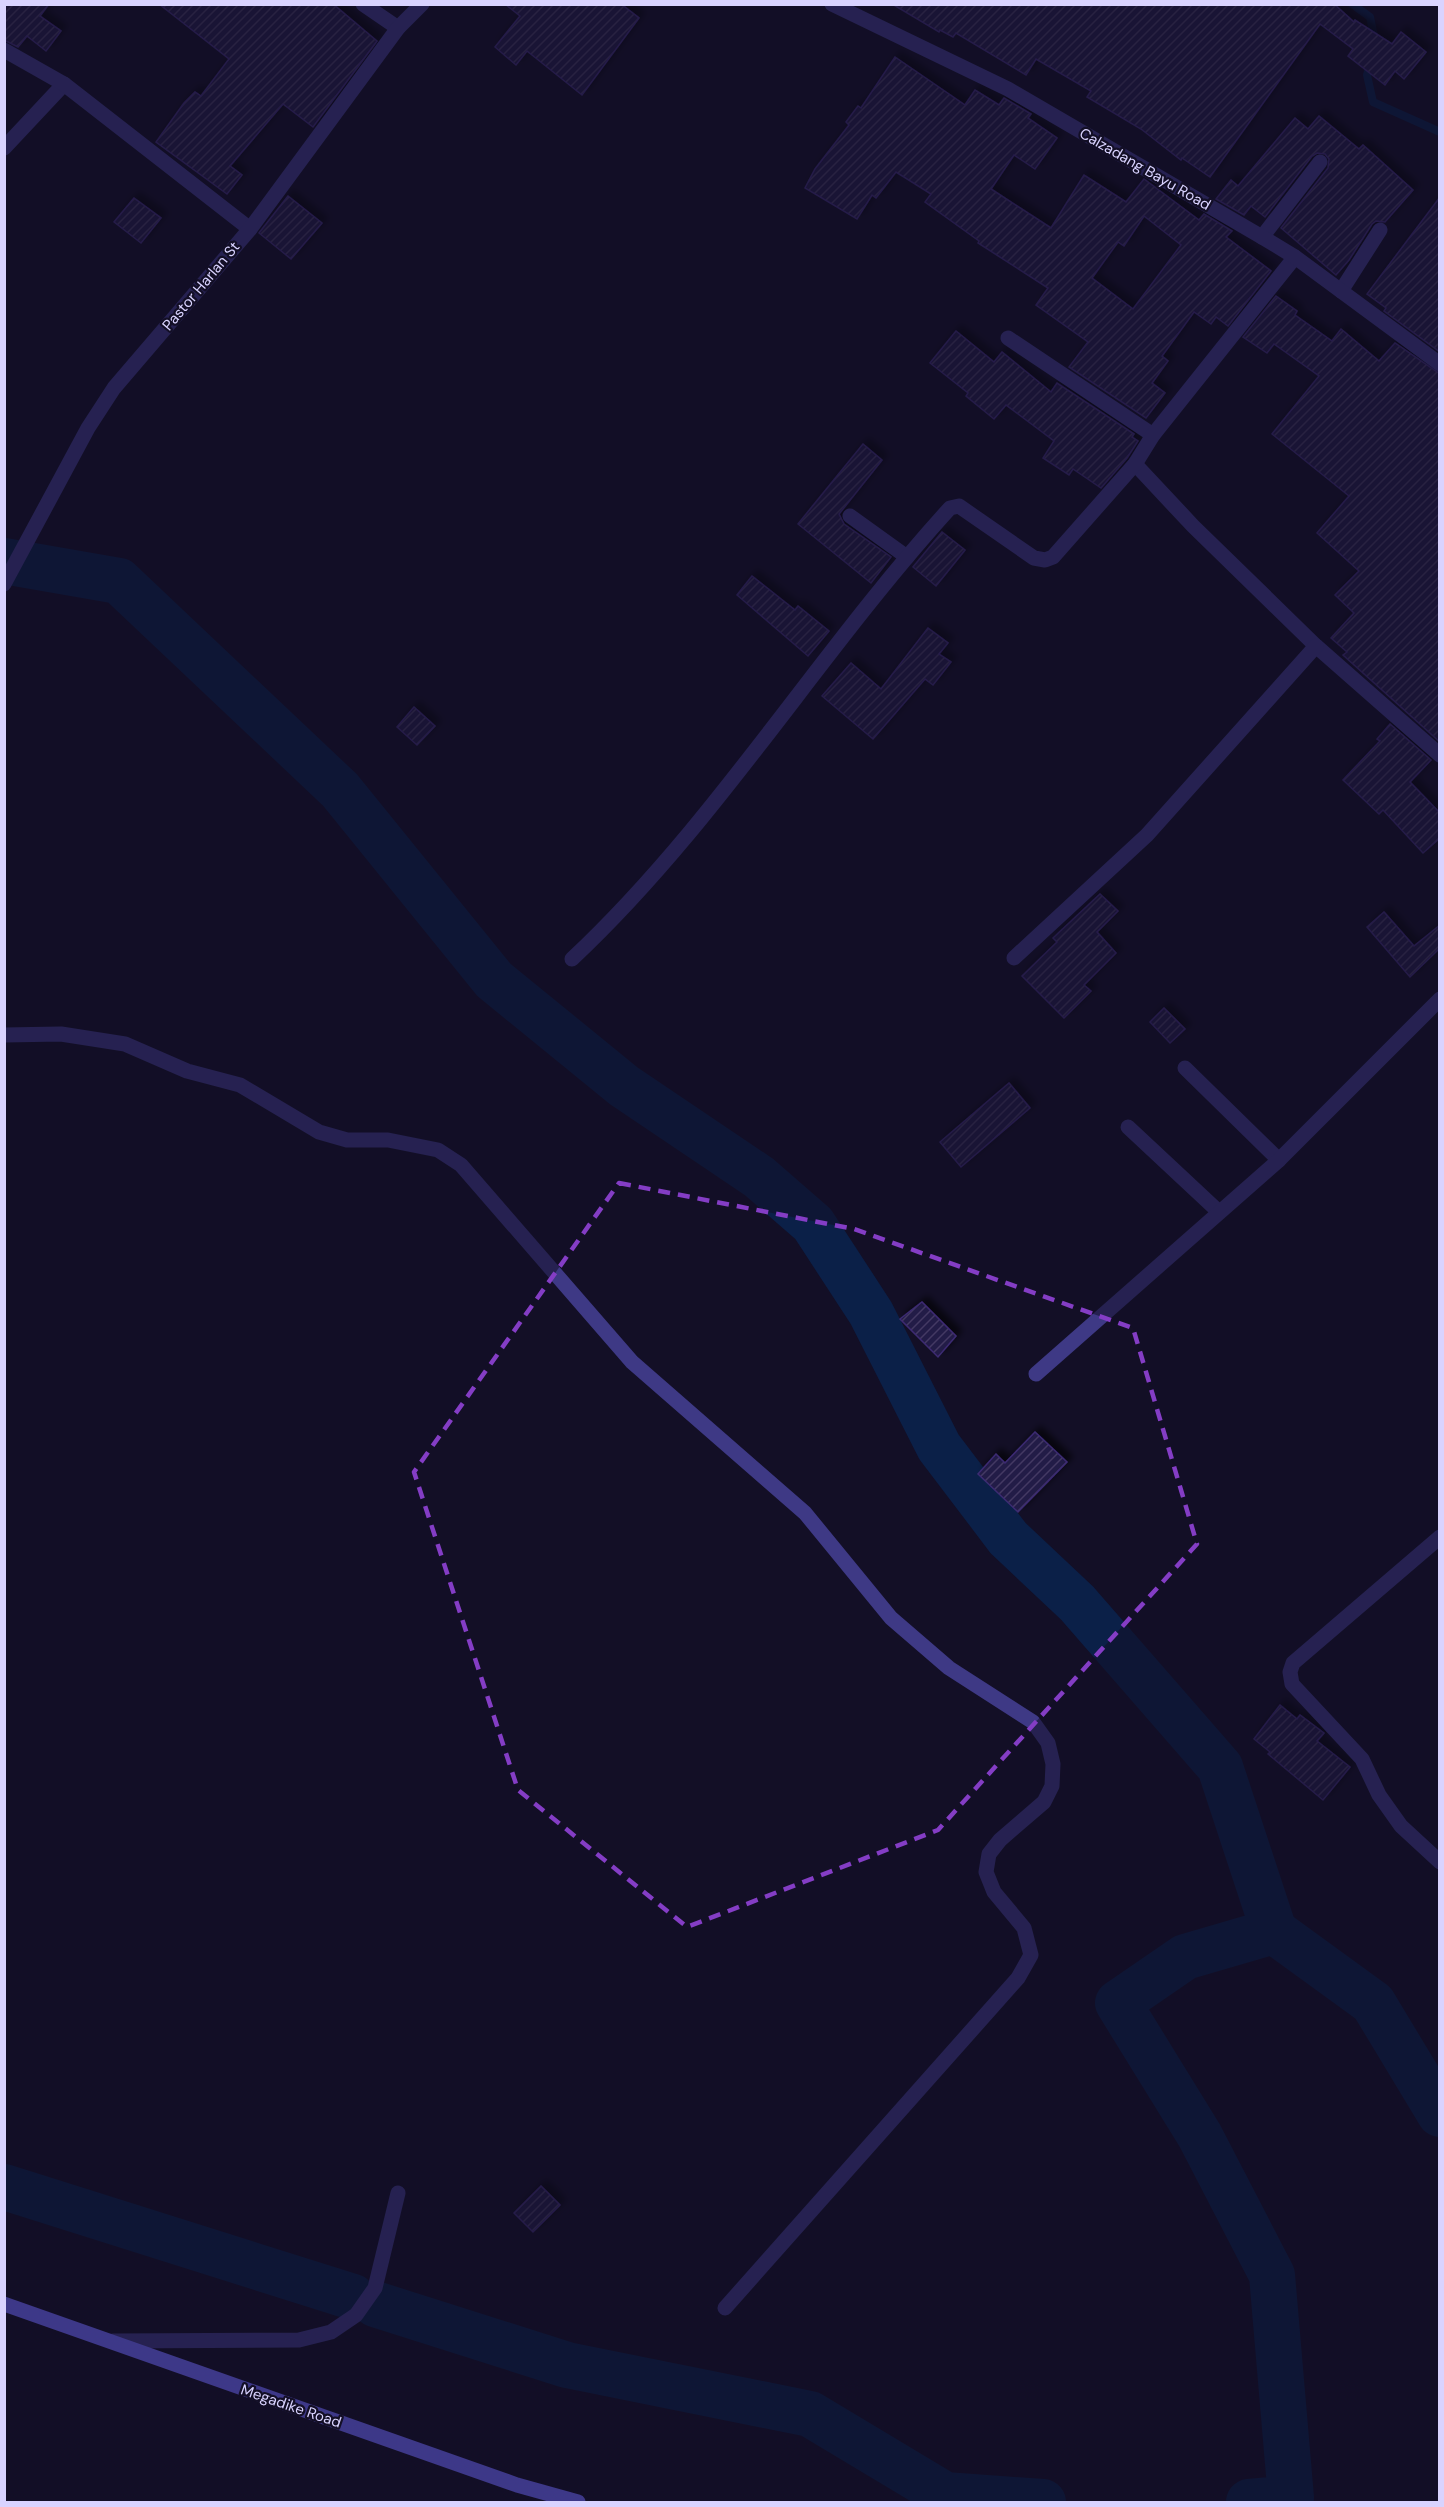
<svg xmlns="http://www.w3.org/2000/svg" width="1444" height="2507" viewBox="0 0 1444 2507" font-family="'DM Sans',sans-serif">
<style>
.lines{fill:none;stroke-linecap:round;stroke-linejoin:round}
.stream{stroke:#0b2048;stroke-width:8}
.river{stroke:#0b2048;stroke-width:46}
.building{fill:url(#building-hatch);stroke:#3c2c73;stroke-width:1.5;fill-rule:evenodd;filter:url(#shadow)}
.service{stroke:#3e3985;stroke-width:15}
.minor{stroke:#3e3985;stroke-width:15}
.tertiary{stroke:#3e3985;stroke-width:15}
.secondary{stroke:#726aff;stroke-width:15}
.marked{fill:none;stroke:#843dc5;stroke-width:4.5;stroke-dasharray:12 8;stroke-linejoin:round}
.labels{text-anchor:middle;stroke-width:4.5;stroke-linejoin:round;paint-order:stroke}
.street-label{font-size:15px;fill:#d9d3ff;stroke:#130f26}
</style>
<defs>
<pattern id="building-hatch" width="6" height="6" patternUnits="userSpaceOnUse" patternTransform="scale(1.5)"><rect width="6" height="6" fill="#241a47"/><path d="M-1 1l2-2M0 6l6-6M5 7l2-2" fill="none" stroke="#433a63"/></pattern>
<filter id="shadow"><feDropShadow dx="5.5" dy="-5.5" stdDeviation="3" flood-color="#0009"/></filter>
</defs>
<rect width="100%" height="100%" fill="#130f26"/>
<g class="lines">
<g class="stream">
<polyline points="1352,4 1370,17 1375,41"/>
<polyline points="1370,64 1367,75 1373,102 1440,132"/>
</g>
<g class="river">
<polyline points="4,561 119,581 340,790 494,980 624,1086 759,1177 813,1224 871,1313 939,1447 1008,1538 1077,1603 1220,1767 1274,1931"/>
<polyline points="4,2187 353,2297"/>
<polyline points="375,2304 567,2365 810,2414 945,2495 1043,2502"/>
<polyline points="1249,2502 1291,2498 1272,2275 1200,2136 1118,2003 1185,1957 1274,1931 1373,2003 1440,2114"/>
</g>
</g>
<g class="building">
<polygon points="4,4 49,4 40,16 61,31 46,51 27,36 18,47 4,40"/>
<polygon points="159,4 333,4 377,41 313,127 283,104 230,166 242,175 227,194 156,142 184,103 195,92 201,96 229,59"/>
<polygon points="505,4 621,4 639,18 582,95 527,51 516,65 495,47 520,16"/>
<polygon points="892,4 1334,4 1354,22 1355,20 1392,44 1401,32 1426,52 1404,79 1395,71 1385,85 1348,56 1353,49 1320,24 1210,177 1182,158 1181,160 1141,129 1087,97 1091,91 1036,59 1026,75 956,33 953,37 940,30 939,32"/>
<path d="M895,57L965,105L975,90L999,105L1004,98L1031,114L1028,118L1057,138L1035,169L1014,155L991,189L1051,228L1084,175L1126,202L1144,179L1199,220L1204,214L1232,231L1226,237L1271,271L1228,326L1216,317L1211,324L1194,312L1162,356L1168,361L1152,383L1165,393L1146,418L1069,367L1088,342L1036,305L1048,288L978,243L979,241L925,202L931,194L896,172L876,198L872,195L857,219L805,188L815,169L849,125L846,122L858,106L861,108ZM1144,216L1181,245L1133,309L1092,278L1118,242L1124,246Z"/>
<polygon points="1319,116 1359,149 1363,145 1413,190 1385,222 1376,221 1372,224 1349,260 1336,275 1281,228 1328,168 1329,159 1325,154 1317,153 1312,156 1265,217 1251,206 1244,215 1216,199 1231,180 1238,186 1295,118 1308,129"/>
<polygon points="288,196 322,223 291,259 259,233"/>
<polygon points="1440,197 1440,352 1384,311 1386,308 1367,294"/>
<polygon points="134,198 161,218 141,243 114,222"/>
<polygon points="1276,296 1297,311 1295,315 1332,341 1341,329 1379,361 1395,343 1440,374 1440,742 1343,655 1347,652 1331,638 1354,613 1335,595 1359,571 1317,533 1349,496 1272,434 1319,376 1274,344 1267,353 1243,337"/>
<polygon points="956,331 994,362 1002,352 1051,392 1057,383 1134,434 1132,437 1138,441 1127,458 1101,488 1073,469 1069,475 1043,458 1054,441 1006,405 994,419 966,396 968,393 930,363"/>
<polygon points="863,444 882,460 839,514 844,524 891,557 871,583 798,524"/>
<polygon points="942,532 965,550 936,586 913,567"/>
<polygon points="752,576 795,610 798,606 829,631 808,656 737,595"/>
<polygon points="928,628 948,643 939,654 951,662 933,685 925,679 873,739 822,696 851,663 881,689"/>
<polygon points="414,707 435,726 417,745 397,727"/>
<polygon points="1390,724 1431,760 1410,782 1440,813 1440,838 1423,853 1383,810 1379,814 1343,780 1380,741 1377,739"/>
<polygon points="1100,894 1118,911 1097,932 1116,953 1084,985 1091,991 1064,1018 1022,976 1057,942 1053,938"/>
<polygon points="1384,912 1414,946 1440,925 1440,948 1410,977 1367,927"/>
<polygon points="1164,1008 1185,1029 1170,1043 1150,1022"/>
<polygon points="1009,1083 1030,1108 961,1167 940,1142"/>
<polygon points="922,1302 956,1336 938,1357 900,1319"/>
<polygon points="1035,1432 1067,1462 1018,1512 978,1474 996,1454 1005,1463"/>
<polygon points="1280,1705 1297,1719 1300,1715 1324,1733 1317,1741 1350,1767 1323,1800 1268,1754 1270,1752 1254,1739"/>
<polygon points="541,2186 560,2205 533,2232 514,2213"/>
</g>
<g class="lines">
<g class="service">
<polyline points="4,148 64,84"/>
<polyline points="850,516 907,557"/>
<polyline points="1128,1127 1219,1212"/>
<polyline points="113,2341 299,2340 331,2332 356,2315 375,2288 398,2193"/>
</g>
<g class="minor">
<polyline points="363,4 398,28"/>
<polyline points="4,50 64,84 250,229"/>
<polyline points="1262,237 1320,162"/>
<polyline points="1341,291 1380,230"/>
<polyline points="1008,338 1153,435"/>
<polyline points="1135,464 1193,526 1316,646 1440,755"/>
<polyline points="4,584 88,428 114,388 250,229 398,28 422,4"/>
<polyline points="1014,958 1147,835 1316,646"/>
<path d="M572,959C715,825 818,653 950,508L959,506L1034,558L1045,560L1053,557L1135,464L1153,435L1295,257"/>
<polyline points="4,1035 61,1034 125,1044 187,1071 240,1085 319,1132 347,1140 388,1140 438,1150 461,1165 632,1362 805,1513 891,1618 949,1668 1033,1722 1048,1743 1053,1764 1052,1786 1044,1802 1000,1840 989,1854 986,1872 994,1892 1024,1928 1031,1955 1018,1978 725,2308"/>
<polyline points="1185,1068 1279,1160"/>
<polyline points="1036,1374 1279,1160 1440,999"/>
<polyline points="1440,1537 1293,1663 1290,1672 1292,1684 1362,1759 1379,1795 1401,1826 1440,1862"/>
</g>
<polyline class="tertiary" points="832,4 1008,89 1262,237 1295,257 1440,364"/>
<polyline class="secondary" points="4,2304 517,2485 578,2502"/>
</g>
<path d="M0 0H1444V2507H0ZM619,1183L854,1229L1133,1328L1197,1544L938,1830L687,1927L518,1790L414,1472Z" fill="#130f26" fill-opacity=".55" fill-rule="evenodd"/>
<path class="marked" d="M619,1183L854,1229L1133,1328L1197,1544L938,1830L687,1927L518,1790L414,1472Z"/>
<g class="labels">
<g class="street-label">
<text transform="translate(1145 169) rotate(30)" y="5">Calzadang Bayu Road</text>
<text transform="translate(201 286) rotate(-50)" y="5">Pastor Harlan St</text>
<text transform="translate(291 2406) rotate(19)" y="5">Megadike Road</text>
</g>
</g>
<rect width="1444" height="2507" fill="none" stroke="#d9d3ff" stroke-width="12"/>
</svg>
